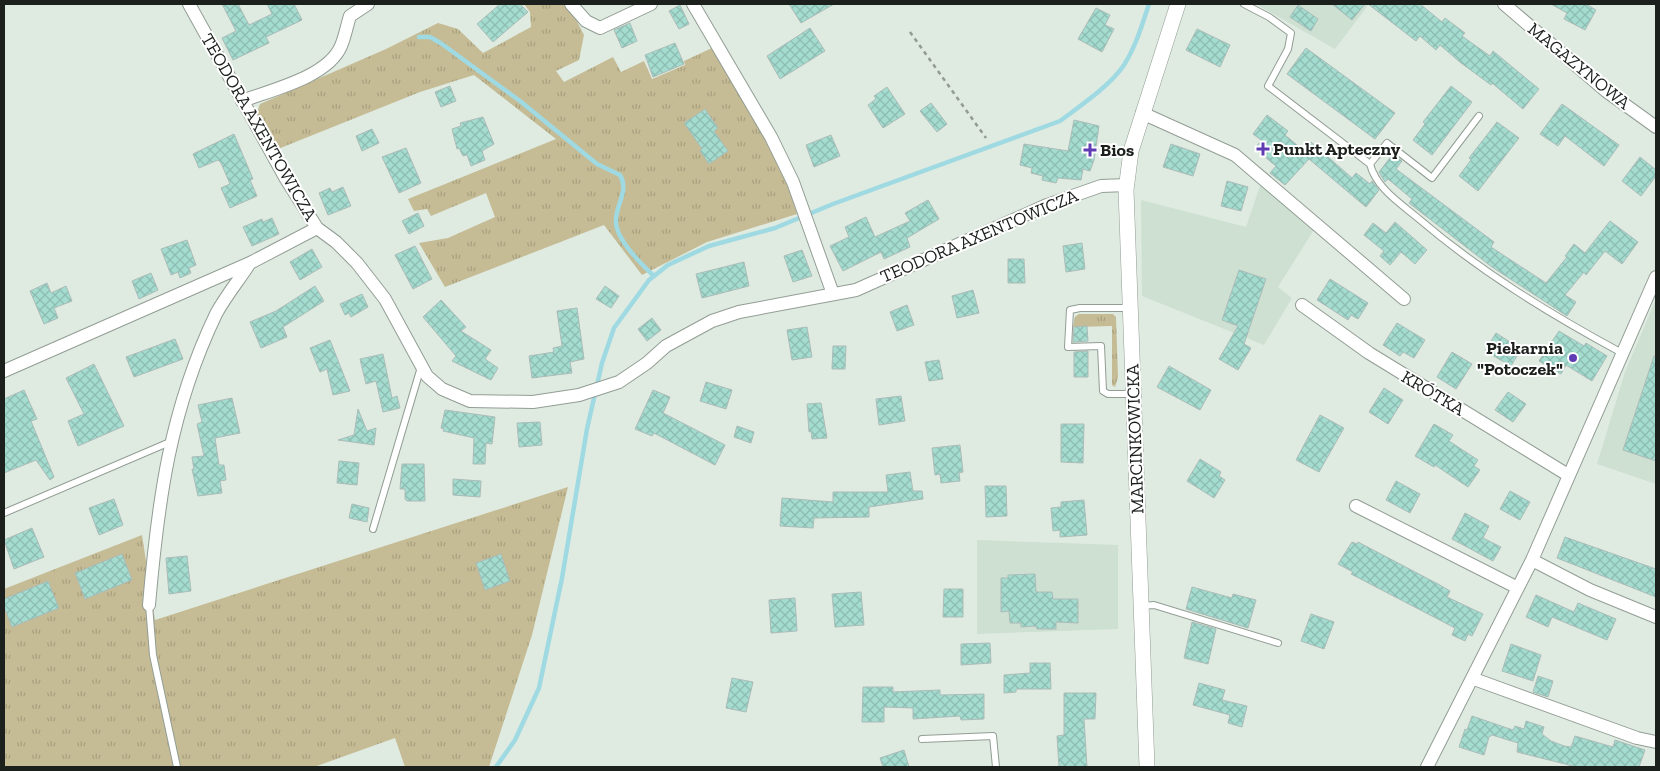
<svg xmlns="http://www.w3.org/2000/svg" width="1660" height="771" viewBox="0 0 1660 771" font-family="'Zilla Slab',serif">
<style>
.built{fill:#cde0d1}
.grass{fill:url(#grass-tufts)}
.lines{fill:none;stroke-linecap:round;stroke-linejoin:round}
.stream{stroke:#9fd9e2;stroke-width:4.5}
.building{fill:url(#building-cross-hatch);stroke:#acbcb8}
.service-casing{stroke:#929d94;stroke-width:8}
.minor-casing{stroke:#929d94;stroke-width:14}
.tertiary-casing{stroke:#929d94;stroke-width:16}
.path{stroke:#929b94;stroke-width:2.5;stroke-dasharray:4 4;stroke-linecap:butt}
.service{stroke:#fff;stroke-width:6}
.minor{stroke:#fff;stroke-width:12}
.tertiary{stroke:#fff;stroke-width:15}
.poi-dot{fill:#603cb4;stroke:#fff;stroke-width:2}
.labels{text-anchor:middle;stroke-width:4;stroke-linejoin:round;paint-order:stroke}
.street-label{font-size:18px;fill:#1c201d;stroke:#fff}
.poi-label{font-size:18px;font-weight:bold;fill:#1c201d;stroke:#fff;text-anchor:start}
</style>
<defs>
<pattern id="grass-tufts" width="24" height="20" patternUnits="userSpaceOnUse" patternTransform="scale(1.25)"><rect width="24" height="20" fill="#c5bb94"/><path d="M3 7l-1-3M5 7V3M7 7l1-3M15 17l-1-3M17 17v-4M19 17l1-3" fill="none" stroke="#a9a07f"/></pattern>
<pattern id="building-cross-hatch" width="8" height="8" patternUnits="userSpaceOnUse" patternTransform="scale(1.25)"><rect width="8" height="8" fill="#a4dcd0"/><path d="M0 0l8 8M0 8l8-8" fill="none" stroke="#8dbcb2"/></pattern>
</defs>
<rect width="100%" height="100%" fill="#dfebe1"/>
<path class="built" d="M 1256,4 L 1369,4 L 1335,49 Z
M 1262,180 L 1315,228 L 1278,287 L 1292,298 L 1264,345 L 1142,296 L 1141,200 L 1246,227 Z
M 1656,299 L 1656,484 L 1597,464 L 1625,372 Z
M 977,540 L 1118,545 L 1118,629 L 977,634 Z"/>
<path class="grass" d="M 524,4 L 568,4 L 584,35 L 579,60 L 556,71 L 564,82 L 613,57 L 621,72 L 644,61 L 652,79 L 685,65 L 684,61 L 712,48 C 746,100 779,154 797,214 L 707,242 L 642,275 L 604,225 L 445,287 L 419,243 L 448,238 L 495,217 L 486,193 L 431,216 L 427,209 L 414,211 L 408,199 L 556,139 L 474,75 L 420,92 L 278,149 L 256,115 L 260,104 L 386,49 L 438,23 L 458,29 L 483,53 L 531,27 L 530,12 Z
M 1079,314 L 1113,314 L 1116,317 L 1118,377 L 1115,387 L 1112,385 L 1112,326 L 1073,327 L 1075,317 Z
M 568,487 L 532,635 L 489,767 L 405,767 L 395,738 L 314,767 L 4,767 L 4,589 L 142,535 L 155,620 Z"/>
<g class="lines">
<path class="stream" d="M 419,37 L 430,37 L 442,44 L 520,101 L 597,164 L 620,175 C 629,190 617,203 616,219 C 614,238 641,264 654,276
M 496,767 L 515,740 L 539,688 L 562,578 L 587,429 L 602,363 L 614,328 L 649,280 L 668,265 L 709,246 L 775,228 L 833,204 L 1060,121 C 1080,106 1110,86 1124,65 C 1136,46 1142,25 1149,4"/>
</g>
<path class="building" d="M 222,4 L 238,4 L 249,25 L 272,14 L 267,4 L 294,4 L 302,20 L 266,37 L 269,43 L 233,60 L 222,38 L 236,31 Z
M 500,4 L 520,4 L 528,12 L 493,42 L 477,24 Z
M 789,4 L 834,4 L 801,23 Z
M 1332,4 L 1365,4 L 1352,20 Z
M 1368,4 L 1420,4 L 1442,22 L 1445,18 L 1465,33 L 1462,36 L 1490,56 L 1493,51 L 1539,89 L 1523,109 L 1492,83 L 1491,85 L 1461,63 L 1440,45 L 1436,50 L 1420,36 L 1416,41 Z
M 1551,4 L 1586,4 L 1596,10 L 1585,30 L 1564,19 L 1567,13 Z
M 680,5 L 689,24 L 679,29 L 669,11 Z
M 1298,5 L 1318,19 L 1311,31 L 1290,17 Z
M 1096,8 L 1110,15 L 1105,25 L 1114,29 L 1102,52 L 1078,39 Z
M 630,23 L 637,41 L 622,48 L 614,30 Z
M 810,28 L 825,51 L 780,79 L 767,56 Z
M 1197,29 L 1230,45 L 1220,67 L 1186,50 Z
M 675,43 L 684,64 L 653,77 L 645,55 Z
M 1306,48 L 1395,113 L 1375,139 L 1287,74 Z
M 450,86 L 456,101 L 441,107 L 435,92 Z
M 1451,86 L 1472,102 L 1432,155 L 1413,140 L 1425,124 L 1423,122 Z
M 887,87 L 905,114 L 883,128 L 868,105 L 876,99 L 874,96 Z
M 931,103 L 947,124 L 937,132 L 920,111 Z
M 1562,104 L 1619,145 L 1604,166 L 1565,136 L 1558,146 L 1540,134 Z
M 705,109 L 718,128 L 714,131 L 728,151 L 709,164 L 700,151 L 702,149 L 684,123 Z
M 1267,115 L 1288,131 L 1285,135 L 1303,150 L 1311,142 L 1352,178 L 1356,173 L 1370,184 L 1372,181 L 1379,190 L 1366,207 L 1309,159 L 1285,185 L 1270,173 L 1276,166 L 1255,149 L 1261,140 L 1253,134 Z
M 483,117 L 494,144 L 482,151 L 485,160 L 471,166 L 467,155 L 463,156 L 459,148 L 457,149 L 452,129 L 461,126 L 460,123 Z
M 1074,120 L 1099,126 L 1094,160 L 1090,171 L 1083,169 L 1081,180 L 1058,178 L 1056,183 L 1042,180 L 1043,176 L 1031,173 L 1032,168 L 1020,165 L 1024,144 L 1068,151 Z
M 1497,122 L 1519,138 L 1478,191 L 1459,176 L 1471,160 L 1469,158 Z
M 372,129 L 379,143 L 362,151 L 356,136 Z
M 234,134 L 253,179 L 250,180 L 257,196 L 230,208 L 221,188 L 230,184 L 221,163 L 218,160 L 199,168 L 193,154 Z
M 831,135 L 840,156 L 814,167 L 806,145 Z
M 1171,144 L 1200,154 L 1193,176 L 1163,167 Z
M 406,148 L 421,183 L 399,193 L 382,157 Z
M 1393,154 L 1402,161 L 1396,169 L 1494,242 L 1491,247 L 1546,283 L 1567,257 L 1565,256 L 1574,244 L 1585,253 L 1610,221 L 1638,242 L 1622,264 L 1605,251 L 1586,275 L 1584,272 L 1565,295 L 1576,302 L 1567,316 L 1492,267 L 1409,203 L 1412,199 L 1388,179 L 1385,182 L 1379,172 Z
M 1640,157 L 1656,170 L 1656,176 L 1641,196 L 1622,181 Z
M 1227,181 L 1248,187 L 1241,211 L 1221,206 Z
M 343,187 L 351,206 L 328,215 L 319,193 L 330,188 L 332,192 Z
M 928,200 L 939,219 L 907,238 L 910,247 L 884,259 L 881,252 L 843,271 L 830,246 L 849,237 L 845,227 L 866,217 L 875,237 L 910,221 L 905,213 Z
M 418,213 L 424,226 L 409,234 L 402,221 Z
M 272,218 L 279,234 L 252,246 L 243,227 L 262,219 L 263,222 Z
M 1395,222 L 1427,250 L 1415,264 L 1401,252 L 1390,265 L 1380,256 L 1384,251 L 1364,235 L 1373,223 L 1386,233 Z
M 187,240 L 196,265 L 189,268 L 191,273 L 180,278 L 178,272 L 171,275 L 161,249 Z
M 1082,243 L 1085,269 L 1066,272 L 1063,246 Z
M 415,246 L 432,279 L 413,289 L 395,255 Z
M 312,249 L 322,267 L 300,280 L 290,262 Z
M 802,250 L 812,276 L 793,282 L 784,256 Z
M 1008,259 L 1024,259 L 1025,283 L 1008,283 Z
M 744,262 L 749,286 L 702,298 L 696,274 Z
M 1239,270 L 1266,279 L 1244,344 L 1251,348 L 1238,370 L 1219,359 L 1238,326 L 1222,320 Z
M 151,273 L 158,290 L 139,299 L 132,281 Z
M 1330,279 L 1368,303 L 1358,319 L 1351,315 L 1348,320 L 1317,300 Z
M 47,283 L 51,293 L 66,286 L 72,301 L 54,308 L 58,318 L 44,324 L 30,291 Z
M 315,286 L 324,301 L 283,327 L 287,337 L 261,348 L 250,322 L 276,311 Z
M 605,286 L 619,296 L 611,308 L 596,299 Z
M 973,290 L 979,313 L 957,318 L 952,296 Z
M 362,294 L 368,307 L 351,317 L 349,313 L 345,315 L 340,304 Z
M 441,300 L 466,327 L 461,331 L 491,350 L 485,359 L 498,368 L 491,380 L 452,361 L 456,356 L 423,317 Z
M 907,305 L 914,325 L 897,331 L 890,312 Z
M 577,308 L 584,359 L 570,362 L 572,373 L 532,378 L 529,356 L 554,352 L 553,348 L 562,346 L 557,311 Z
M 652,318 L 661,330 L 647,341 L 638,329 Z
M 1397,323 L 1425,340 L 1414,358 L 1403,352 L 1400,356 L 1383,345 Z
M 1087,326 L 1088,341 L 1073,342 L 1074,327 Z
M 807,327 L 812,357 L 792,360 L 787,330 Z
M 1559,331 L 1584,346 L 1586,343 L 1607,356 L 1592,381 L 1566,365 L 1561,374 L 1539,361 Z
M 1496,333 L 1521,349 L 1511,366 L 1485,351 Z
M 175,339 L 183,359 L 134,377 L 126,357 Z
M 330,340 L 350,391 L 333,395 L 327,369 L 320,372 L 310,348 Z
M 833,346 L 846,346 L 845,369 L 832,369 Z
M 1088,351 L 1088,377 L 1074,377 L 1074,352 Z
M 1452,352 L 1472,364 L 1456,389 L 1437,377 Z
M 383,354 L 392,398 L 397,396 L 400,408 L 383,412 L 376,381 L 366,384 L 360,359 Z
M 1654,356 L 1656,356 L 1656,461 L 1623,450 Z
M 939,360 L 943,379 L 929,381 L 925,362 Z
M 94,364 L 124,426 L 78,446 L 68,421 L 84,414 L 66,378 Z
M 1169,366 L 1211,390 L 1200,410 L 1157,387 Z
M 706,382 L 732,390 L 726,409 L 700,401 Z
M 1384,388 L 1403,400 L 1388,424 L 1369,412 Z
M 24,390 L 37,419 L 31,421 L 54,477 L 50,480 L 36,460 L 4,473 L 4,399 Z
M 653,390 L 670,397 L 663,413 L 725,445 L 715,465 L 654,433 L 652,436 L 635,429 Z
M 1508,392 L 1526,404 L 1513,422 L 1495,410 Z
M 901,396 L 905,421 L 879,425 L 876,399 Z
M 232,398 L 240,433 L 215,438 L 219,465 L 224,465 L 226,480 L 220,481 L 222,493 L 198,496 L 192,469 L 194,470 L 192,457 L 204,456 L 197,424 L 202,422 L 198,405 Z
M 821,403 L 827,438 L 812,439 L 811,431 L 809,432 L 807,404 Z
M 358,409 L 367,431 L 376,428 L 374,445 L 338,440 L 354,435 Z
M 445,410 L 495,417 L 492,444 L 486,443 L 485,464 L 473,464 L 474,438 L 443,431 L 444,429 L 441,428 Z
M 1320,415 L 1344,428 L 1319,472 L 1296,460 Z
M 540,422 L 542,445 L 519,447 L 517,423 Z
M 1061,424 L 1084,424 L 1083,463 L 1061,462 Z
M 1434,424 L 1453,435 L 1449,441 L 1478,460 L 1474,466 L 1480,470 L 1468,487 L 1435,465 L 1434,467 L 1415,456 Z
M 737,426 L 754,432 L 751,443 L 734,437 Z
M 960,445 L 963,472 L 959,473 L 960,481 L 941,483 L 940,474 L 935,475 L 932,448 Z
M 1200,459 L 1221,472 L 1219,476 L 1225,480 L 1214,498 L 1187,481 Z
M 339,461 L 359,463 L 357,485 L 337,483 Z
M 402,464 L 424,464 L 425,501 L 407,501 L 405,499 L 405,489 L 400,489 Z
M 910,472 L 913,491 L 922,491 L 923,499 L 869,507 L 869,517 L 814,518 L 813,528 L 780,526 L 782,498 L 833,502 L 833,492 L 888,492 L 886,475 Z
M 453,479 L 481,481 L 480,497 L 453,495 Z
M 1396,481 L 1420,494 L 1410,513 L 1386,500 Z
M 985,486 L 1006,486 L 1007,516 L 986,517 Z
M 1510,491 L 1530,502 L 1520,520 L 1500,509 Z
M 114,499 L 123,525 L 99,535 L 89,508 Z
M 1084,500 L 1087,535 L 1060,537 L 1060,530 L 1053,531 L 1051,508 L 1061,507 L 1061,502 Z
M 352,504 L 369,508 L 367,522 L 349,518 Z
M 1465,513 L 1489,526 L 1483,538 L 1501,547 L 1493,561 L 1452,539 Z
M 32,528 L 44,557 L 14,569 L 4,540 Z
M 1565,537 L 1656,569 L 1656,597 L 1557,558 Z
M 1352,542 L 1357,544 L 1358,542 L 1438,584 L 1450,591 L 1447,597 L 1483,614 L 1472,636 L 1468,634 L 1465,641 L 1452,635 L 1455,628 L 1351,574 L 1353,572 L 1338,564 Z
M 122,554 L 132,580 L 85,599 L 75,573 Z
M 501,554 L 510,581 L 485,590 L 476,563 Z
M 187,556 L 191,591 L 169,594 L 166,558 Z
M 1035,574 L 1036,592 L 1052,592 L 1053,599 L 1078,599 L 1078,623 L 1056,622 L 1056,629 L 1037,629 L 1036,626 L 1021,627 L 1021,623 L 1010,623 L 1009,611 L 1001,612 L 1001,578 L 1008,578 L 1008,575 Z
M 48,581 L 59,608 L 12,627 L 4,607 L 4,599 Z
M 1192,587 L 1232,598 L 1233,594 L 1256,600 L 1248,628 L 1186,609 Z
M 944,589 L 963,589 L 963,617 L 943,617 Z
M 861,592 L 864,625 L 835,627 L 832,594 Z
M 1536,595 L 1574,612 L 1578,603 L 1616,619 L 1607,640 L 1552,617 L 1548,627 L 1526,617 Z
M 795,598 L 797,631 L 771,633 L 769,600 Z
M 1311,614 L 1334,622 L 1324,649 L 1301,641 Z
M 1192,622 L 1216,629 L 1208,664 L 1184,658 Z
M 990,643 L 991,663 L 961,665 L 961,644 Z
M 1511,644 L 1541,655 L 1533,681 L 1502,671 Z
M 1030,663 L 1050,663 L 1051,689 L 1016,689 L 1016,692 L 1004,693 L 1004,675 L 1030,673 Z
M 1538,676 L 1553,681 L 1548,697 L 1533,692 Z
M 732,678 L 753,682 L 746,712 L 726,708 Z
M 1199,683 L 1225,690 L 1222,700 L 1247,706 L 1242,727 L 1228,723 L 1230,715 L 1193,705 Z
M 863,687 L 893,687 L 893,692 L 940,690 L 940,695 L 984,694 L 984,719 L 961,720 L 960,716 L 913,719 L 913,708 L 884,707 L 884,722 L 862,722 Z
M 1064,693 L 1096,693 L 1095,719 L 1084,719 L 1087,767 L 1059,767 L 1057,736 L 1064,735 Z
M 1472,716 L 1513,730 L 1515,726 L 1524,729 L 1526,721 L 1544,727 L 1542,734 L 1551,741 L 1564,746 L 1571,747 L 1575,736 L 1613,747 L 1615,740 L 1645,750 L 1639,767 L 1577,767 L 1517,752 L 1518,743 L 1492,735 L 1489,737 L 1484,755 L 1459,747 L 1465,729 L 1467,730 Z
M 904,750 L 909,767 L 883,767 L 880,758 Z"/>
<g class="lines">
<defs>
<path id="service" d="M 1244,4 L 1269,17 L 1291,33 L 1288,49 L 1268,86 L 1370,164 L 1387,143 L 1432,178 L 1479,116
M 1370,164 C 1376,188 1400,203 1419,219 C 1481,272 1550,314 1622,353
M 1130,308 L 1080,308 L 1070,310 L 1068,347 L 1101,346 L 1103,391 L 1108,394 L 1133,394
M 4,513 L 170,442
M 373,529 L 421,367
M 149,605 L 153,655 L 177,767
M 1141,606 L 1154,605 L 1278,643
M 922,739 L 993,736 L 996,767"/>
<path id="minor" d="M 189,4 L 286,179 L 317,228 L 336,242 L 357,263 L 385,299 L 427,376 L 442,389 L 470,401 L 533,402 L 579,395 L 619,382 L 647,363 L 666,346 L 712,321 L 739,312 L 856,290 L 1047,205 L 1101,186 L 1127,185
M 571,4 L 586,21 L 600,28 L 651,4
M 693,4 L 771,137 L 793,182 L 833,294
M 1504,4 L 1606,91 L 1656,127
M 242,101 C 271,90 328,77 341,46 C 345,37 347,25 350,16 L 368,4
M 1142,113 L 1235,155 L 1404,299
M 1302,305 L 1369,353 L 1568,475
M 4,371 L 250,263 L 317,228
M 1356,506 L 1518,588
M 1532,560 L 1590,590 L 1656,617
M 149,605 C 158,500 170,410 216,314 C 225,297 239,280 250,263
M 1474,679 L 1637,738 L 1656,742
M 1427,767 L 1532,560 L 1656,277"/>
<path id="tertiary" d="M 1147,767 L 1126,190 L 1131,151 L 1178,4"/>
</defs>
<use href="#service" class="service-casing"/>
<use href="#minor" class="minor-casing"/>
<use href="#tertiary" class="tertiary-casing"/>
<path class="path" d="M 910,32 L 986,138"/>
<use href="#service" class="service"/>
<use href="#minor" class="minor"/>
<use href="#tertiary" class="tertiary"/>
</g>
<g class="poi-dot">
<path d="M1260.5 141.5h5v5h5v5h-5v5h-5v-5h-5v-5h5z"/>
<path d="M1087.5 142.5h5v5h5v5h-5v5h-5v-5h-5v-5h5z"/>
<circle cx="1573" cy="358" r="5"/>
</g>
<g class="labels">
<g class="street-label">
<text transform="translate(1579 66) rotate(39)" y="6">MAGAZYNOWA</text>
<text transform="translate(259 127) rotate(60)" y="6">TEODORA AXENTOWICZA</text>
<text transform="translate(979 236) rotate(-23)" y="6">TEODORA AXENTOWICZA</text>
<text transform="translate(1433 393) rotate(31)" y="6">KRÓTKA</text>
<text transform="translate(1135 439) rotate(-92)" y="6">MARCINKOWICKA</text>
</g>
<g class="poi-label">
<text x="1273" y="155">Punkt Apteczny</text>
<text x="1100" y="156">Bios</text>
<text x="1563" y="354" text-anchor="end">Piekarnia<tspan x="1563" dy="21">"Potoczek"</tspan></text>
</g>
</g>
<rect width="1660" height="771" fill="none" stroke="#1c201d" stroke-width="10"/>
</svg>
